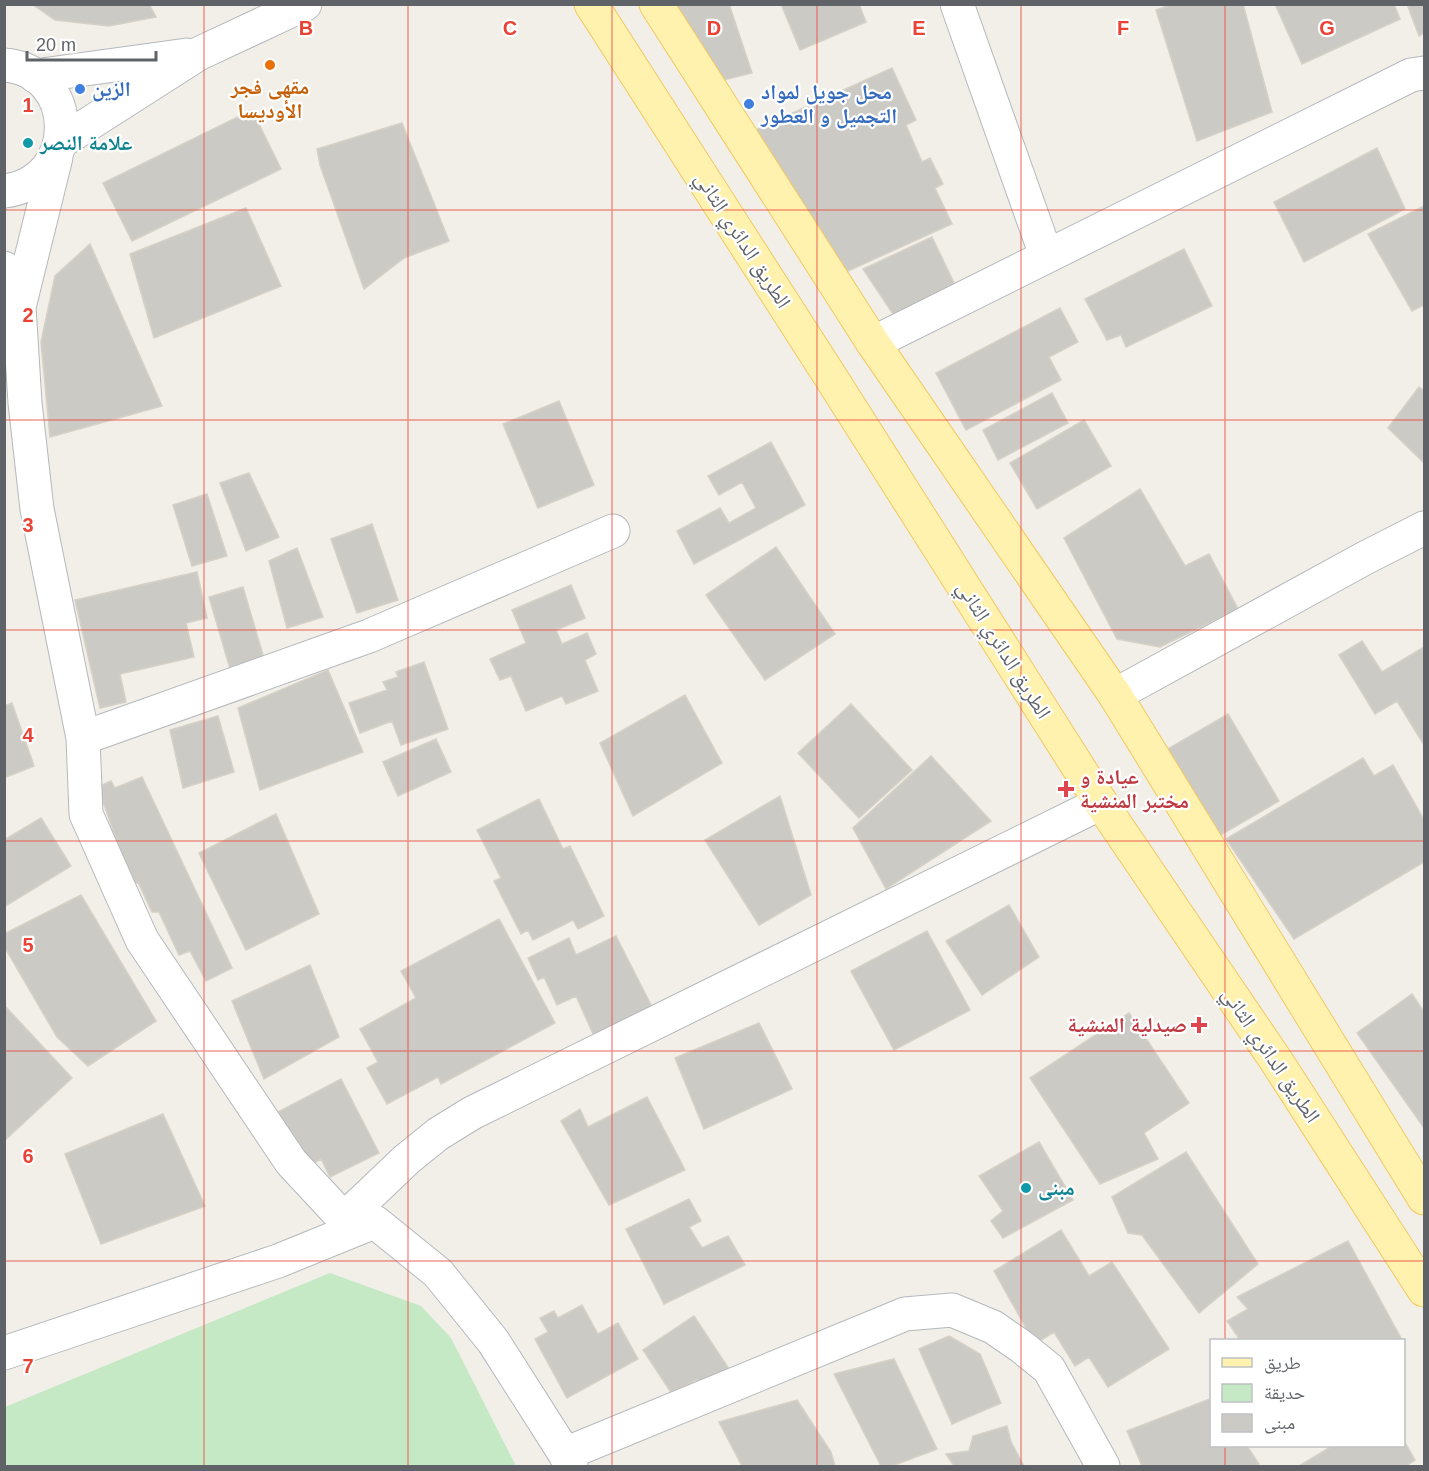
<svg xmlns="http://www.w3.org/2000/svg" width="1429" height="1471" viewBox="0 0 1429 1471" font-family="Arial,'Noto Naskh Arabic',sans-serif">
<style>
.green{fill:#c5e8c5}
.building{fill:#cccac5;stroke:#d6d1c6;stroke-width:1.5}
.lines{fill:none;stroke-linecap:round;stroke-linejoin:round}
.minor-casing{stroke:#b5b8bc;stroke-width:35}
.major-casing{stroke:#f2c960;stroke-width:35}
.minor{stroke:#fff;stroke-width:33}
.major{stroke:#fff2af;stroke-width:33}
.grid{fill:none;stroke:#ea4335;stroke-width:1.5;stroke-opacity:0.55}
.food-dot{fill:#e8710a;stroke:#fff;stroke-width:2}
.shop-dot{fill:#3f7fe0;stroke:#fff;stroke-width:2}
.culture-dot{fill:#0f9aa8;stroke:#fff;stroke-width:2}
.health-dot{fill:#e0444e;stroke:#fff;stroke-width:2}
.labels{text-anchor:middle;stroke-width:4.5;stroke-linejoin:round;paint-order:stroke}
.food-label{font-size:21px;font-weight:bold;fill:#c56008;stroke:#fff}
.shop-label{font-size:21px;font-weight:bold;fill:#366cbe;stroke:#fff;text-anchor:start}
.culture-label{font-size:21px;font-weight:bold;fill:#0d838f;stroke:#fff;text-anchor:start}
.street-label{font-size:21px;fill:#5f6368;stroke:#fff}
.health-label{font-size:21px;font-weight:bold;fill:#be3a42;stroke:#fff;text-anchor:start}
.grid-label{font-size:20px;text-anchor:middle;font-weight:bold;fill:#ea4335;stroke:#fff;stroke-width:4.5;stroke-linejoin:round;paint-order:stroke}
</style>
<rect width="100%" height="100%" fill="#f1efe8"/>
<path class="green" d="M 330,1273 L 421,1306 L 451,1338 L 516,1466 L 5,1466 L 5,1407 Z"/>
<path class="building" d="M 32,4 L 149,4 L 156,17 L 109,26 L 55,20 Z
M 671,4 L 729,4 L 752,73 L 720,81 Z
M 781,4 L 859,4 L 866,22 L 800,50 Z
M 1174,4 L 1243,4 L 1272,112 L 1197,141 L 1156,10 Z
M 1275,4 L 1394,4 L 1400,19 L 1302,64 Z
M 1407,4 L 1424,4 L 1424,33 L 1419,36 Z
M 892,68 L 916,120 L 906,125 L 922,162 L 930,158 L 943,184 L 935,188 L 952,224 L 839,275 L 753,131 Z
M 252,110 L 281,169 L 132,241 L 103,183 Z
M 402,123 L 449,241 L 404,258 L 364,289 L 320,165 L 317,149 Z
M 1377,148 L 1405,209 L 1304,262 L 1274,202 Z
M 1424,206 L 1424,305 L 1412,311 L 1368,234 Z
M 246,208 L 281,286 L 154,338 L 130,254 Z
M 932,237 L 956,287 L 895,317 L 863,269 Z
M 90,244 L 162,406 L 50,437 L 41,342 L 55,276 Z
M 1184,249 L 1212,306 L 1126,347 L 1121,335 L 1107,340 L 1085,299 Z
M 1060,308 L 1078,342 L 1049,357 L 1061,380 L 966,430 L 936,373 Z
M 1419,387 L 1424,391 L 1424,463 L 1388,428 Z
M 1052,393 L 1068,423 L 998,460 L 983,430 Z
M 559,401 L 594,485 L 538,508 L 503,424 Z
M 1084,420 L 1111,466 L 1037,509 L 1010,463 Z
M 771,442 L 805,505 L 694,564 L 677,531 L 720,508 L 729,523 L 756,508 L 742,482 L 719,495 L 708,476 Z
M 249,473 L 279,537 L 246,551 L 220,483 Z
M 1140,489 L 1185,566 L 1209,554 L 1238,609 L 1160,647 L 1117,639 L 1064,538 Z
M 207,494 L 227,556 L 192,566 L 173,505 Z
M 372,524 L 398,600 L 357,613 L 331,539 Z
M 776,547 L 835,634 L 765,680 L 706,595 Z
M 297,548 L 323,617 L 287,628 L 269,561 Z
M 197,572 L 207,618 L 186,623 L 194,657 L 120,674 L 126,702 L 100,708 L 75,600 Z
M 571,585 L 585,618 L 556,630 L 562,644 L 587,633 L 596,654 L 585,660 L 598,691 L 566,704 L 562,696 L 526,711 L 511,676 L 500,680 L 490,659 L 526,643 L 512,610 Z
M 243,587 L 265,662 L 231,672 L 209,597 Z
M 1362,641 L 1382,672 L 1424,647 L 1424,745 L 1397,701 L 1375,714 L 1339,655 Z
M 424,662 L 448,729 L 401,745 L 392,721 L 360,733 L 349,703 L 387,690 L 383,682 L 398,677 L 396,672 Z
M 328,670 L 363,752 L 260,790 L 238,708 Z
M 685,695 L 722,763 L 633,816 L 600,743 Z
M 12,703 L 34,766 L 4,778 L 4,706 Z
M 851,704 L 912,770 L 859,818 L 798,753 Z
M 1228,714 L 1279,801 L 1212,840 L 1154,757 Z
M 218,716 L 234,772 L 183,788 L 170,730 Z
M 436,739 L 451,772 L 398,796 L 383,762 Z
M 931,756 L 991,821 L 886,889 L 853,828 Z
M 1363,758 L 1374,776 L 1393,765 L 1424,820 L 1424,862 L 1294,939 L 1226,839 Z
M 142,777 L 232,968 L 206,981 L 190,951 L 179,955 L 159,912 L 152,912 L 138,882 L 132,885 L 98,787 L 111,781 L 115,788 Z
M 780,796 L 811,895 L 759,925 L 705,840 Z
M 539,799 L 563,849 L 570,846 L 604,916 L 578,929 L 573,920 L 533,940 L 528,930 L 521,934 L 494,881 L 501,878 L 477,830 Z
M 276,814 L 319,914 L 246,950 L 199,853 Z
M 41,818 L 71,866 L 4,907 L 4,840 Z
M 81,895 L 156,1021 L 88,1066 L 57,1037 L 4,946 L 4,934 Z
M 1009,905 L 1039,957 L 982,995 L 946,941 Z
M 499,919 L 555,1023 L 441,1084 L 438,1077 L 387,1104 L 367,1068 L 378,1062 L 360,1029 L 416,998 L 401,971 Z
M 927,931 L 970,1010 L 894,1050 L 851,971 Z
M 616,936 L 654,1011 L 595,1038 L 576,996 L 557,1005 L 544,977 L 538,980 L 528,958 L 569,938 L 576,955 Z
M 310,965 L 339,1037 L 264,1079 L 232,1001 Z
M 1412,994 L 1424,1012 L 1424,1128 L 1357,1033 Z
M 4,1005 L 72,1078 L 4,1141 Z
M 1129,1013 L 1189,1103 L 1144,1133 L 1158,1159 L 1100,1184 L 1030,1078 Z
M 759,1023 L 792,1089 L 704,1129 L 675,1058 Z
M 341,1079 L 379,1153 L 330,1177 L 321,1159 L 304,1168 L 276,1113 Z
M 647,1097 L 685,1170 L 609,1205 L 561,1121 L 580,1109 L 588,1127 Z
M 163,1114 L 205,1206 L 101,1244 L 65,1154 Z
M 1039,1142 L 1073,1200 L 1003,1238 L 991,1221 L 1003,1211 L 979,1176 Z
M 1186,1152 L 1258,1264 L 1199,1313 L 1142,1235 L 1128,1233 L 1112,1197 Z
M 689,1199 L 701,1221 L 689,1227 L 702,1248 L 728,1236 L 745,1265 L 664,1304 L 626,1229 Z
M 1061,1230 L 1089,1276 L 1112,1262 L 1169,1349 L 1108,1387 L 1089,1357 L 1075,1366 L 1054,1332 L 1035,1344 L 994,1271 Z
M 1348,1241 L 1402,1340 L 1240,1340 L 1227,1321 L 1248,1309 L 1237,1297 Z
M 582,1305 L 598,1334 L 618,1323 L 638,1359 L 567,1398 L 535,1339 L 548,1332 L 540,1318 L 554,1311 L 558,1318 Z
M 694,1316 L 729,1369 L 702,1387 L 697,1379 L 672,1394 L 643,1350 Z
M 949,1336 L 980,1354 L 1001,1403 L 952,1424 L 919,1349 Z
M 894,1359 L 937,1449 L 892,1466 L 881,1466 L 834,1374 Z
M 1212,1398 L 1212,1446 L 1247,1446 L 1259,1464 L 1254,1466 L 1142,1466 L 1127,1431 Z
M 797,1400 L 831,1452 L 835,1466 L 742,1466 L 719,1422 Z
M 1007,1426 L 1011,1442 L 1024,1466 L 954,1466 L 946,1454 L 969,1451 L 973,1436 Z
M 1404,1441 L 1415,1460 L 1406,1466 L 1299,1466 L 1332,1446 L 1404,1446 Z"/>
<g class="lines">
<defs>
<path id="minor" d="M 957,4 L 1046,255
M 4,65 C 80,71 81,182 4,191
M 35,76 L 187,55
M 62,141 L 198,54 L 305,4
M 4,268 L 19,307 L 25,403 L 37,509 L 83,738 L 86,814 L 142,940 L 291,1162 L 344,1219 L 375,1222 L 438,1273 L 493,1341 L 565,1454 L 571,1466
M 19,307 L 56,157
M 873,343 L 1411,75 L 1424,73
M 1115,695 L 1365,558 L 1424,528
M 83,738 L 369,636 L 613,531
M 344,1219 L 407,1159 L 438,1134 L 472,1113 L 1101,803
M 4,1353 L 278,1261 L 374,1222
M 565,1454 L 905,1314 L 952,1310 L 993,1327 L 1022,1347 L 1049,1369 L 1103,1466"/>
<path id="major" d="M 591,4 L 837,387 L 1101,803 L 1277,1062 L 1424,1290
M 656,4 L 873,343 L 1115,695 L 1424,1198"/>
</defs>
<use href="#minor" class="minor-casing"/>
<use href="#major" class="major-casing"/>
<use href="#minor" class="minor"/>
<use href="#major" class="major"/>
</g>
<path class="grid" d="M 204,4 L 204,1466M 408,4 L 408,1466M 612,4 L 612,1466M 817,4 L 817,1466M 1021,4 L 1021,1466M 1225,4 L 1225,1340M 4,210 L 1424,210M 4,420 L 1424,420M 4,630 L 1424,630M 4,841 L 1424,841M 4,1051 L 1424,1051M 4,1261 L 1424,1261M 1225,1446 L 1225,1466"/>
<circle class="food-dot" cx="270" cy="65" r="6"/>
<g class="shop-dot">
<circle cx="80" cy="89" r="6"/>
<circle cx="749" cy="104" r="6"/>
</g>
<g class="culture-dot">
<circle cx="28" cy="143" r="6"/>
<circle cx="1026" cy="1188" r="6"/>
</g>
<g class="health-dot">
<path d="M1063 780h6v6h6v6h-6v6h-6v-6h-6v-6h6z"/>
<path d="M1196 1016h6v6h6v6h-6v6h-6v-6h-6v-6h6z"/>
</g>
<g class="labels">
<g class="food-label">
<text x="270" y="94">مقهى فجر<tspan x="270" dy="24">الأوديسا</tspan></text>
</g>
<g class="shop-label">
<text x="92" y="96">الزين</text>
<text x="761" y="99">محل جويل لمواد<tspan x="761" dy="24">التجميل و العطور</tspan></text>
</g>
<g class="culture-label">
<text x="40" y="150">علامة النصر</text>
<text x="1038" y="1195">مبنى</text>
</g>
<g class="street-label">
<text transform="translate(743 240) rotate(57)" y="7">الطريق الدائري الثاني</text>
<text transform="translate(1004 650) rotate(58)" y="7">الطريق الدائري الثاني</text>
<text transform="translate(1271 1055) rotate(56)" y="7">الطريق الدائري الثاني</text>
</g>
<g class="health-label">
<text x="1080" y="784">عيادة و<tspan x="1080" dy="24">مختبر المنشية</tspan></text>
<text x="1187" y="1032" text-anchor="end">صيدلية المنشية</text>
</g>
</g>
<g class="grid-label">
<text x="306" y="35">B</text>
<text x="510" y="35">C</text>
<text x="714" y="35">D</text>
<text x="919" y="35">E</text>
<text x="1123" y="35">F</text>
<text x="1327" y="35">G</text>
<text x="28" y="112">1</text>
<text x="28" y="322">2</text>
<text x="28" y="532">3</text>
<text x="28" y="742">4</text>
<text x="28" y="952">5</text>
<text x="28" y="1163">6</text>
<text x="28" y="1373">7</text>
</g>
<rect width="1429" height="1471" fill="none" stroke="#5f6368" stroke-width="12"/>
<rect x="1210" y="1339" width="195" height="108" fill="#ffffff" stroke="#bfc1c3" stroke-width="1.5"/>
<rect x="1222" y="1358" width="30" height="9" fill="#fff2af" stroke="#bfc1c3" stroke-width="1.5"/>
<text x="1264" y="1369" font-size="18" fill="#5f6368">طريق</text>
<rect x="1222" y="1384" width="30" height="18" fill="#c5e8c5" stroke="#bfc1c3" stroke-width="1.5"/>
<text x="1264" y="1399" font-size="18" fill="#5f6368">حديقة</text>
<rect x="1222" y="1414" width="30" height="18" fill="#cccac5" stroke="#bfc1c3" stroke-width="1.5"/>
<text x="1264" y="1429" font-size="18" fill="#5f6368">مبنى</text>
<path d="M27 51v9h129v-9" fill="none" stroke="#5f6368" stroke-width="3"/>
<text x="36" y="51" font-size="18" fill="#5f6368" stroke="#ffffff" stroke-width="4.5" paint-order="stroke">20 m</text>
</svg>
